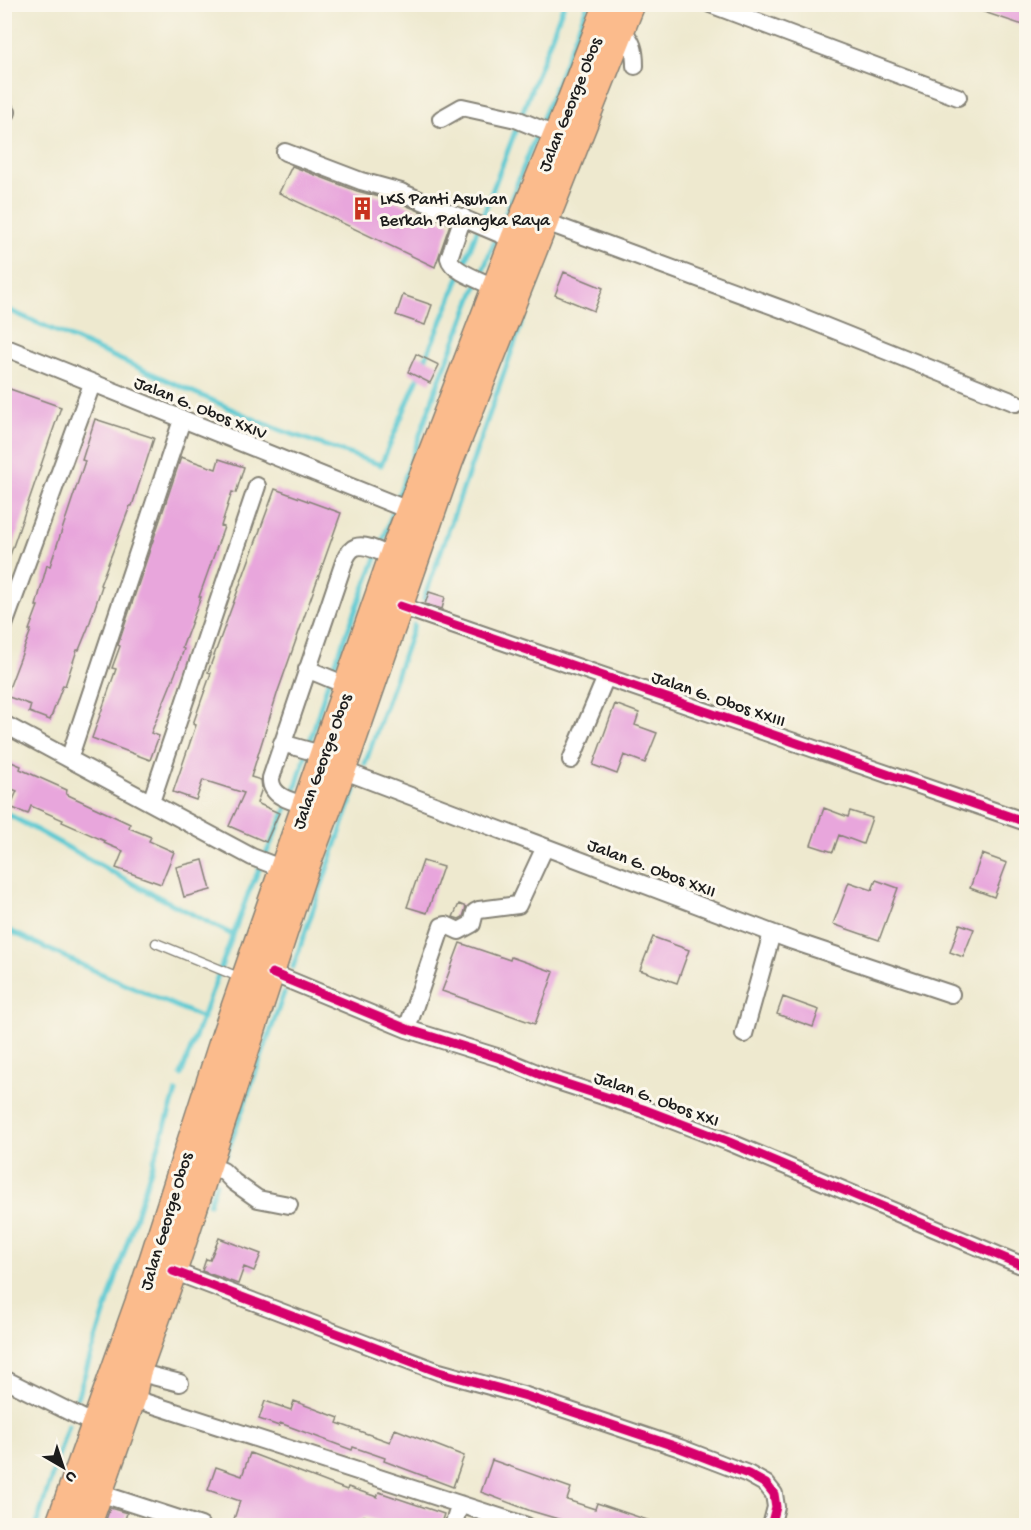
<svg xmlns="http://www.w3.org/2000/svg" width="1031" height="1530" viewBox="0 0 1031 1530" font-family="'Gochi Hand',sans-serif">
<style>
.lines{fill:none;stroke-linecap:round;stroke-linejoin:round}
.stream{stroke:#5cc9d2;stroke-width:5}
.building{fill:#e8a6dc}
.service-casing{stroke:#858276;stroke-width:11}
.minor-casing{stroke:#858276;stroke-width:20}
.primary-casing{stroke:#858276;stroke-width:30}
.service{stroke:#fff;stroke-width:8}
.minor{stroke:#fff;stroke-width:16}
.primary{stroke:#fbbb8c;stroke-width:27}
.cycleway-casing{stroke:#fbf7ec;stroke-width:13}
.cycleway{stroke:#d6006c;stroke-width:9}
.labels{text-anchor:middle;stroke-width:6;stroke-linejoin:round;paint-order:stroke}
.street-label{font-size:18px;fill:#1c1c1c;stroke:#fbf7ec}
.poi-label{font-size:18px;fill:#1c1c1c;stroke:#fbf7ec;text-anchor:start}
</style>
<rect width="100%" height="100%" fill="#fbf7ec"/>
<filter id="ink" filterUnits="userSpaceOnUse"><feTurbulence type="fractalNoise" baseFrequency=".0167" numOctaves="2"/><feDisplacementMap in="SourceGraphic" scale="12" xChannelSelector="R" yChannelSelector="G"/><feConvolveMatrix kernelMatrix="1 2 1 2 8 2 1 2 1" color-interpolation-filters="sRGB"/></filter>
<filter id="wash" filterUnits="userSpaceOnUse"><feTurbulence type="fractalNoise" baseFrequency=".008" numOctaves="4" result="noise"/><feDisplacementMap in="SourceGraphic" scale="24" xChannelSelector="R" yChannelSelector="G"/><feGaussianBlur stdDeviation="1.35" result="paint"/><feColorMatrix in="noise" values="0 0 0 0 0 0 0 0 0 0 0 0 0 0 0 0 0 1.4 0 .05"/><feComposite in="paint" operator="in"/></filter>
<g filter="url(#wash)">
<rect width="100%" height="100%" fill="#eee9cf"/>
<g class="lines">
<path class="stream" d="M 4,308 L 274,428 L 381,465 L 420,373
M 423,364 L 450,301 L 564,4
M 424,599 L 544,260
M 365,764 L 414,625
M 4,812 L 139,887 L 233,935
M 4,928 L 86,967 L 203,1018
M 293,967 L 355,790
M 181,1075 L 248,894 L 295,790 L 329,679 L 385,535 L 436,389 L 588,4
M 226,1156 L 284,993
M 209,1204 L 216,1183
M 77,1398 L 176,1092
M 36,1526 L 68,1425"/>
</g>
<g id="blocks">
<path class="building" d="M 970,4 L 1026,4 L 1026,26 L 969,7 Z
M 292,166 L 357,191 L 398,202 L 450,224 L 435,267 L 279,193 Z
M 564,272 L 603,288 L 594,311 L 555,295 Z
M 403,295 L 432,305 L 425,325 L 396,315 Z
M 416,354 L 439,365 L 430,383 L 408,372 Z
M 10,389 L 61,407 L 6,567 L 4,567 L 4,403 Z
M 95,419 L 154,438 L 132,506 L 130,506 L 100,585 L 102,586 L 88,628 L 79,650 L 77,650 L 65,686 L 63,685 L 50,720 L 29,712 L 31,705 L 6,696 L 31,630 L 29,630 L 38,606 L 36,606 L 47,565 L 50,566 L 85,461 L 82,460 Z
M 181,457 L 216,469 L 219,459 L 244,467 L 236,493 L 232,492 L 221,526 L 224,527 L 199,597 L 201,597 L 182,648 L 184,649 L 175,674 L 151,733 L 159,736 L 150,760 L 92,738 L 116,669 L 112,668 L 120,646 L 118,645 Z
M 275,489 L 341,513 L 278,691 L 251,777 L 261,780 L 262,788 L 257,803 L 279,813 L 266,842 L 229,826 L 244,793 L 203,780 L 196,800 L 173,792 L 196,725 L 193,724 L 211,673 L 208,672 Z
M 429,592 L 445,597 L 442,609 L 425,604 Z
M 615,704 L 639,713 L 635,725 L 657,733 L 645,763 L 624,755 L 617,774 L 593,765 Z
M 4,759 L 21,766 L 20,769 L 67,790 L 66,794 L 130,824 L 129,828 L 151,837 L 149,841 L 174,852 L 161,884 L 116,868 L 123,851 L 104,843 L 105,841 L 62,822 L 63,820 L 31,806 L 28,814 L 10,807 L 17,791 L 4,786 Z
M 824,808 L 848,817 L 850,811 L 872,818 L 863,844 L 839,835 L 833,852 L 811,845 Z
M 982,854 L 1007,863 L 994,897 L 970,888 Z
M 203,860 L 211,890 L 184,897 L 176,867 Z
M 423,861 L 443,867 L 427,913 L 407,907 Z
M 876,880 L 898,888 L 879,940 L 833,924 L 849,882 L 872,890 Z
M 459,904 L 466,907 L 463,917 L 459,919 L 453,917 Z
M 960,924 L 974,929 L 963,957 L 950,952 Z
M 653,937 L 689,950 L 677,983 L 640,970 Z
M 460,943 L 510,960 L 511,957 L 554,972 L 535,1024 L 442,991 Z
M 783,997 L 819,1010 L 813,1027 L 777,1014 Z
M 219,1238 L 261,1254 L 254,1271 L 244,1267 L 238,1284 L 202,1271 L 206,1259 L 210,1260 Z
M 265,1401 L 291,1410 L 294,1401 L 339,1418 L 337,1423 L 390,1442 L 395,1429 L 464,1456 L 453,1487 L 384,1461 L 385,1458 L 353,1447 L 352,1450 L 280,1423 L 279,1426 L 259,1419 Z
M 250,1453 L 347,1490 L 348,1487 L 377,1497 L 379,1492 L 444,1514 L 440,1526 L 392,1526 L 364,1516 L 362,1520 L 359,1519 L 356,1526 L 252,1526 L 234,1519 L 240,1501 L 208,1490 L 216,1467 L 242,1476 Z
M 492,1460 L 571,1488 L 567,1500 L 595,1509 L 597,1503 L 656,1523 L 655,1526 L 582,1526 L 531,1511 L 481,1492 Z
M 110,1508 L 127,1513 L 123,1526 L 104,1526 Z"/>
</g>
</g>
<g filter="url(#ink)">
<use href="#blocks" fill-opacity="0" stroke="#858276" stroke-width="1.5"/>
<g class="lines">
<defs>
<path id="service" d="M 156,943 L 241,978"/>
<path id="minor" d="M 710,4 L 958,97
M 621,29 C 633,41 635,50 635,66
M 4,118 L 7,112
M 441,119 L 462,107 L 516,119 L 557,136
M 285,152 L 361,181 L 401,192 L 514,240
M 463,217 L 449,258 C 452,272 483,281 496,288
M 546,222 L 787,311 L 1016,403
M 4,347 L 418,514
M 400,606 L 1026,822
M 4,625 L 92,384
M 307,669 L 348,686
M 4,724 L 252,857 L 291,872
M 282,743 L 324,755
M 69,759 L 182,420
M 571,760 L 606,677
M 342,770 L 793,941 L 951,994
M 151,802 L 257,486
M 305,805 C 290,801 270,796 271,778 L 344,562 C 346,557 350,549 356,547 C 366,543 384,554 394,558
M 272,973 L 407,1029 L 500,1058 L 551,1079 L 643,1109 L 729,1142 L 1026,1267
M 407,1029 L 442,926 L 446,925 L 459,931 L 472,924 L 475,912 L 479,910 L 518,905 L 545,847
M 744,1034 L 772,933
M 208,1165 L 223,1171 L 234,1182 L 258,1199 L 289,1205
M 173,1271 L 439,1372 L 526,1396 L 680,1448 L 748,1474 L 766,1484 L 774,1494 L 776,1507 L 771,1526
M 137,1372 L 180,1383
M 4,1379 L 94,1424
M 132,1398 L 527,1526
M 99,1493 L 201,1526
M 453,1526 L 460,1504"/>
<path id="primary" d="M 59,1526 L 142,1294 L 225,1036 L 397,544 L 514,240 L 567,111 L 608,4
M 87,1526 L 132,1398 L 137,1372 L 173,1271 L 302,876 L 342,770 L 449,462 L 631,4"/>
</defs>
<use href="#service" class="service-casing"/>
<use href="#minor" class="minor-casing"/>
<use href="#primary" class="primary-casing"/>
<use href="#service" class="service"/>
<use href="#minor" class="minor"/>
<use href="#primary" class="primary"/>
<defs>
<path id="cycleway" d="M 400,606 L 1026,822
M 272,973 L 407,1029 L 500,1058 L 551,1079 L 643,1109 L 729,1142 L 1026,1267
M 173,1271 L 439,1372 L 526,1396 L 680,1448 L 748,1474 L 766,1484 L 774,1494 L 776,1507 L 771,1526"/>
</defs>
<use href="#cycleway" class="cycleway-casing"/>
<use href="#cycleway" class="cycleway"/>
</g>
</g>
<defs>
<symbol id="building-bare" viewBox="-9 -9 18 18"><path d="M-4-6H4V6H1V3H-1V6H-4ZM-2.5-4.3h1.7v1.8h-1.7ZM.8-4.3h1.7v1.8H.8ZM-2.5-1h1.7V.8h-1.7ZM.8-1h1.7V.8H.8Z" fill="#c8321e" stroke="#fbf7ec" stroke-width="2.5" paint-order="stroke"/></symbol>
</defs>
<g fill-rule="evenodd">
<use href="#building-bare" x="346" y="192" width="33" height="33"/>
</g>
<g class="labels">
<g class="street-label">
<text transform="translate(569 104) rotate(-68)" y="6">Jalan George Obos</text>
<text transform="translate(201 407) rotate(22)" y="6">Jalan G. Obos XXIV</text>
<text transform="translate(719 698) rotate(19)" y="6">Jalan G. Obos XXIII</text>
<text transform="translate(321 761) rotate(-70)" y="6">Jalan George Obos</text>
<text transform="translate(652 867) rotate(21)" y="6">Jalan G. Obos XXII</text>
<text transform="translate(657 1098) rotate(20)" y="6">Jalan G. Obos XXI</text>
<text transform="translate(165 1221) rotate(-73)" y="6">Jalan George Obos</text>
</g>
<g class="poi-label">
<text x="380" y="204">LKS Panti Asuhan<tspan x="380" dy="21">Berkah Palangka Raya</tspan></text>
</g>
</g>
<rect width="1031" height="1530" fill="none" stroke="#fbf7ec" stroke-width="24"/>
<g transform="translate(63 1467) rotate(141)" stroke="#fbf7ec" stroke-width="4.5" paint-order="stroke">
<path d="M0-4.5L10 22L0 15L-10 22Z" fill="#1c1c1c"/>
<text y="-9" font-size="16" font-weight="bold" text-anchor="middle" fill="#1c1c1c">U</text>
</g>
</svg>
